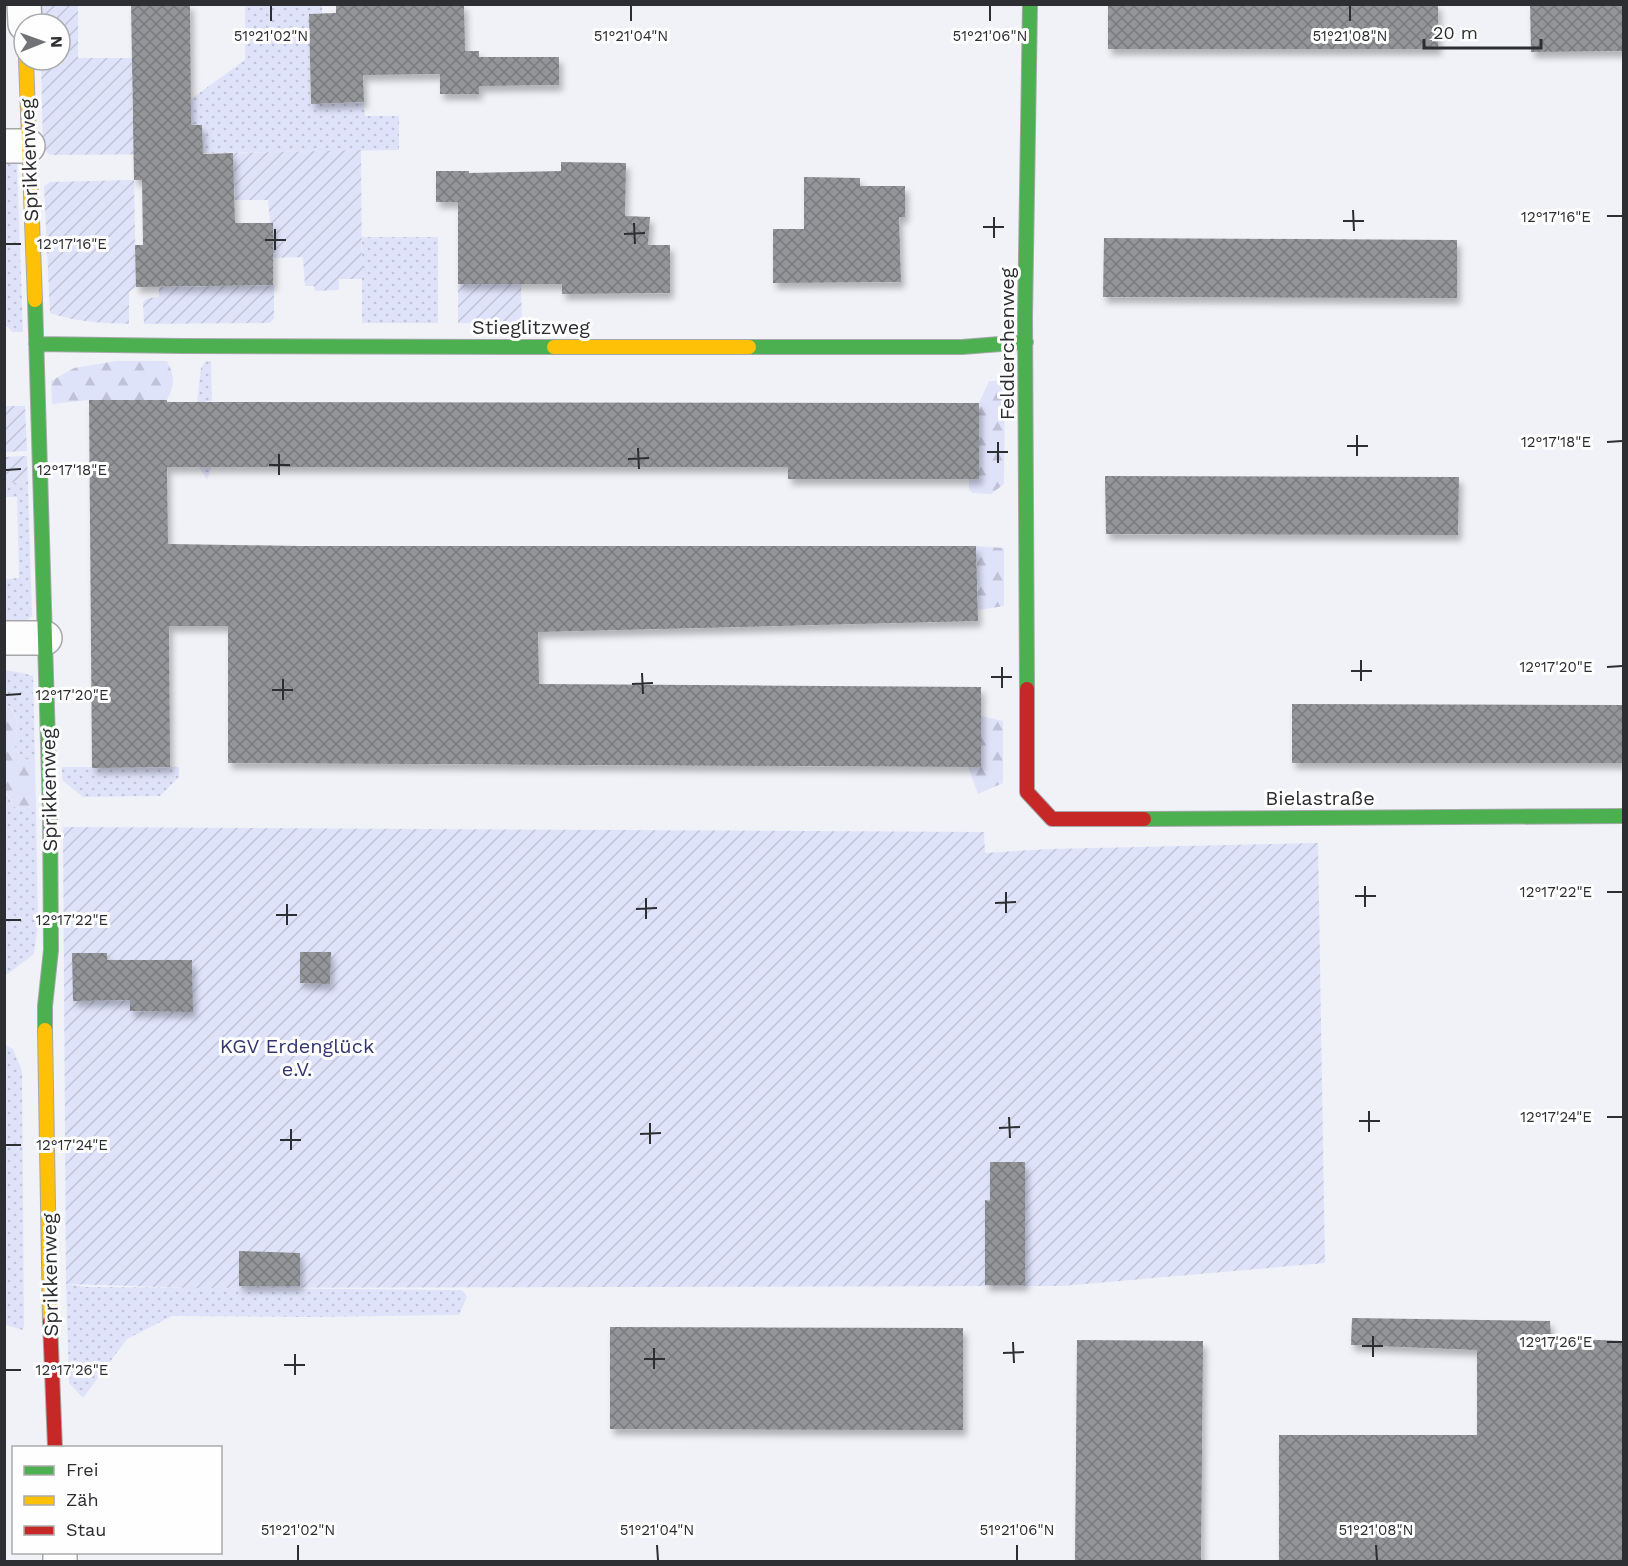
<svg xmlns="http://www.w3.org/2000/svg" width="1628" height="1566" viewBox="0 0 1628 1566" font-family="'Work Sans',sans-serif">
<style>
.grass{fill:url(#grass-dots)}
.forest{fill:url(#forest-firs)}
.garden{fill:url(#garden-furrows)}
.building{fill:url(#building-cross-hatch);filter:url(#shadow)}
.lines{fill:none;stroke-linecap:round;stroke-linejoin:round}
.street-casing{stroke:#a6a7ab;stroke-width:36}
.fast-casing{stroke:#a6a7ab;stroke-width:16}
.slow-casing{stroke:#a6a7ab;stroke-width:16}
.jam-casing{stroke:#a6a7ab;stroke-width:16}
.street{stroke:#fdfdfe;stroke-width:33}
.fast{stroke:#4caf50;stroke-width:14}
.slow{stroke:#ffc107;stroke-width:14}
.jam{stroke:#c62828;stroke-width:14}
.ticks{fill:none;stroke:#2d2e31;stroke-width:2}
.labels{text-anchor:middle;stroke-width:6;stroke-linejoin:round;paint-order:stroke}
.street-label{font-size:20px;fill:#2d2e31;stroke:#fefefe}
.park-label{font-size:20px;fill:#32346d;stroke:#fefefe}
.ticks-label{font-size:15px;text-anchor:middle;fill:#2d2e31;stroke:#fefefe;stroke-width:6;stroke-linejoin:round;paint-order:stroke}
</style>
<defs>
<pattern id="grass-dots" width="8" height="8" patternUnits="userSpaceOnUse" patternTransform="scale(1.5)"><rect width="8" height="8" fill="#dfe3fa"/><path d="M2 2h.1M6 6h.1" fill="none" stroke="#c0c3d7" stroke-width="1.8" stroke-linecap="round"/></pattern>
<pattern id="forest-firs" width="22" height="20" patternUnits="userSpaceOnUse" patternTransform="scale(1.5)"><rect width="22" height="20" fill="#dfe3fa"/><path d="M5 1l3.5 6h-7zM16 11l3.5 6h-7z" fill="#c0c3d7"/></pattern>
<pattern id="garden-furrows" width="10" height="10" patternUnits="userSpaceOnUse" patternTransform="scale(1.5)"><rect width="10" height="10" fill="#dfe3fa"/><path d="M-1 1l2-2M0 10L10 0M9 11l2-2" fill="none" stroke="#c0c3d7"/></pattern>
<pattern id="building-cross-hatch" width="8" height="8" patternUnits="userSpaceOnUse" patternTransform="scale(1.5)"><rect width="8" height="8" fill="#949598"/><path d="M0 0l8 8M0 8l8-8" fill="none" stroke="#797a7d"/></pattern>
<filter id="shadow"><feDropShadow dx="3.5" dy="6" stdDeviation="3" flood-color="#0004"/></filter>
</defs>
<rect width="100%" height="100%" fill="#f1f2f7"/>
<path class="grass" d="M 245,5 L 322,5 L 323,60 L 310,61 L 311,104 L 364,102 L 365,116 L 399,116 L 399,150 L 203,153 L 202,125 L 185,125 L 191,99 L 245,60 Z
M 4,163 L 17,164 L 23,332 L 12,332 L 8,327 L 5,327 Z
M 362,237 L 438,237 L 438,323 L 362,323 Z
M 206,361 L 211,361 L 212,401 L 206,401 L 206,465 L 212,466 L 207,480 L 198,465 L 197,402 L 201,368 Z
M 28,482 L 32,616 L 27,620 L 5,621 L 5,579 L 19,578 L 17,497 L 5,497 L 4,483 Z
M 4,670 L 23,673 L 33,676 L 35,761 L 24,759 L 15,747 C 17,731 21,712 5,703 Z
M 62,767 L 179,767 L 179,777 L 160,796 L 83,797 L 62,780 Z
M 4,791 L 17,810 L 36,806 L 38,925 L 34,954 L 5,976 Z
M 4,1044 L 13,1049 L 22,1071 L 24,1324 L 23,1330 L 5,1325 Z
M 66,1284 L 87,1287 L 462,1290 L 467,1297 L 459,1315 L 307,1317 L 172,1316 L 127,1339 L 83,1398 L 69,1383 Z"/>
<path class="forest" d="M 116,361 L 167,361 C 175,377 175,384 167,400 L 89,400 L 52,404 L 51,381 L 74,368 Z
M 989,381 L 1005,381 L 1004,484 L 991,494 L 972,493 L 969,489 L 969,479 L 979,479 L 979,403 Z
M 976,546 L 1004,548 L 1004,606 L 978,610 Z
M 4,703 C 21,712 17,731 15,747 L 24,759 L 35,761 L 36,806 L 17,810 L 5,791 Z
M 981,716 L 1003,721 L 1003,783 L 978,794 L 968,767 L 981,767 Z"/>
<path class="garden" d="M 39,5 L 78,5 L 78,58 L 132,58 L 132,116 L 155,116 L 181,154 L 50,155 L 43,150 L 41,60 L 60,60 L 60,24 L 40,24 Z
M 361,150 L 362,279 L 339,279 L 339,290 L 315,291 L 314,286 L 305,286 L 303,257 L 273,258 L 273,223 L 270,223 L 268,200 L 235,200 L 233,153 Z
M 134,180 L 136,287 L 129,292 L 129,324 C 102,323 76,322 50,313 L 44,186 L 50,182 Z
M 458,284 L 521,284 L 522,323 L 458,323 Z
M 274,285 L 274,318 L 270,323 L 144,324 L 143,302 L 148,298 L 159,297 L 159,287 Z
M 4,406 L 25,406 L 27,451 L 5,452 Z
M 27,456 L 28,482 L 5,483 L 4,457 Z
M 63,827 L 984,832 L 985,853 L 1051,849 L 1318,843 L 1325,1263 L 1063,1286 L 192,1288 L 66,1284 Z"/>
<path class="building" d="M 131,4 L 190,4 L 191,125 L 202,125 L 203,154 L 233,153 L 235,223 L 273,223 L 273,285 L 136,287 L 135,245 L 143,245 L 142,180 L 134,180 Z
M 336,4 L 464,4 L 465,51 L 479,51 L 479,57 L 559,57 L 559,85 L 479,86 L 479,94 L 440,94 L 440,74 L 363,75 L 364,102 L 311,104 L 309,14 L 336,13 Z
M 1108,4 L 1438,4 L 1438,49 L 1108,49 Z
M 1530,4 L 1623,4 L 1623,51 L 1531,52 Z
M 561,162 L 626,163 L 625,216 L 650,217 L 648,245 L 670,245 L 670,293 L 562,294 L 562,284 L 458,284 L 458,202 L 436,202 L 436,171 L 469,171 L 469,173 L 561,171 Z
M 804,177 L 860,178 L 860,186 L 905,186 L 905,217 L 899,217 L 901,282 L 773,283 L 773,229 L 804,229 Z
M 1104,238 L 1457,240 L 1457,298 L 1103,297 Z
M 89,400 L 167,400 L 167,402 L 979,403 L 979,479 L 788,479 L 788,467 L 167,467 L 168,544 L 301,546 L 976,546 L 978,621 L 538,632 L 539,684 L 981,687 L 981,767 L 228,763 L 228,626 L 169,626 L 170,767 L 92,768 Z
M 1105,476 L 1459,477 L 1458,535 L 1106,534 Z
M 1292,704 L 1623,705 L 1623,763 L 1292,763 Z
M 300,952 L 331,952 L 330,984 L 300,983 Z
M 72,953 L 107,953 L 107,960 L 192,960 L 193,1012 L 130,1011 L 130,1000 L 73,1001 Z
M 990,1162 L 1025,1162 L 1025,1285 L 985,1285 L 985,1200 L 990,1201 Z
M 239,1251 L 300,1253 L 300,1286 L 239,1286 Z
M 1352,1318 L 1550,1321 L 1551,1338 L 1623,1341 L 1623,1562 L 1279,1562 L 1279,1435 L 1477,1435 L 1477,1350 L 1351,1345 Z
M 610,1327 L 963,1328 L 963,1430 L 610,1429 Z
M 1077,1340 L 1203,1341 L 1201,1562 L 1075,1562 Z"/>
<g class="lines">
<defs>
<path id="street" d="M 24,4 L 25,24
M 4,146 L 28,146
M 4,638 L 45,638
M 60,1552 L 60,1562"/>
<path id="fast" d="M 35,300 L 50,811 L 51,950 L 45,1006 L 45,1030
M 36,344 L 183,346 L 554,347
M 749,347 L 962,347 L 1026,342
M 1027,689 L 1025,317 L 1030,4
M 1144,819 L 1624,816"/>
<path id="slow" d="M 26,60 L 35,300
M 554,347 L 749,347
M 45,1030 L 50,1321"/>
<path id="jam" d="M 1027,689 L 1027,792 L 1052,819 L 1144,819
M 50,1321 L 55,1448"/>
</defs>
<use href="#street" class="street-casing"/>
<use href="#fast" class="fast-casing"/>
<use href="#slow" class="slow-casing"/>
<use href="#jam" class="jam-casing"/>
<use href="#street" class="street"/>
<use href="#fast" class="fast"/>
<use href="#slow" class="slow"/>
<use href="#jam" class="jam"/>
</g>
<path class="ticks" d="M 271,6 L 271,21M 631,6 L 631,21M 990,6 L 990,21M 1350,6 L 1350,21M 1353,210 L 1354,231M 1607,216 L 1622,216M 994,217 L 994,238M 1343,221 L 1364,221M 634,223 L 635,244M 983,227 L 1004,227M 275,229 L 275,250M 624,234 L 645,233M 265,240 L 286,240M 6,244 L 21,244M 1357,435 L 1357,456M 998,442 L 998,463M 1607,442 L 1622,441M 1347,446 L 1368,446M 638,448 L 639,469M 987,452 L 1008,452M 279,454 L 279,475M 628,459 L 649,458M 269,465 L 290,465M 6,470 L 21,469M 1361,660 L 1361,681M 1002,667 L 1002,688M 1607,667 L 1622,666M 1351,671 L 1372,671M 642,673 L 643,694M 991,677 L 1012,677M 283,679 L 283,700M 632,684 L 653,683M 272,690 L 293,690M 6,695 L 21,694M 1365,886 L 1365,907M 1006,892 L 1006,913M 1607,892 L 1622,892M 1355,896 L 1376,896M 646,898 L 646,919M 995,903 L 1016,902M 287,904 L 287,925M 636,909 L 657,908M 276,915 L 297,915M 6,920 L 21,920M 1369,1111 L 1369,1132M 1009,1117 L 1010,1138M 1607,1117 L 1622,1117M 1359,1121 L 1380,1121M 650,1123 L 650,1144M 999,1128 L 1020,1127M 291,1129 L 291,1150M 640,1134 L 661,1133M 280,1140 L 301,1140M 6,1145 L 21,1145M 1373,1336 L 1373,1357M 1013,1342 L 1014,1363M 1607,1342 L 1622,1342M 1362,1346 L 1383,1346M 654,1348 L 654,1369M 1003,1353 L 1024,1352M 295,1354 L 295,1375M 644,1359 L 665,1359M 284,1365 L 305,1365M 6,1370 L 21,1370M 298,1545 L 298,1560M 657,1545 L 658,1560M 1017,1545 L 1017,1560M 1376,1545 L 1377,1560"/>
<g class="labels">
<g class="street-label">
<text transform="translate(29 160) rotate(-92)" y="7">Sprikkenweg</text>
<text x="531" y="334">Stieglitzweg</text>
<text transform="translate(1007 344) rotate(-90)" y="7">Feldlerchenweg</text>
<text transform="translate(49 790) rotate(-91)" y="7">Sprikkenweg</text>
<text x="1320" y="805">Bielastraße</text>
<text transform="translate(50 1275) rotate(-91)" y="7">Sprikkenweg</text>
</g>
<g class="park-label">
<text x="297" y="1053">KGV Erdenglück<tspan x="297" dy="23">e.V.</tspan></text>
</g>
</g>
<g class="ticks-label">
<text x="271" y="41">51°21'02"N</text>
<text x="631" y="41">51°21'04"N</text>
<text x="990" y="41">51°21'06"N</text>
<text x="1350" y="41">51°21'08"N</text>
<text x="1556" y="222">12°17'16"E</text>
<text x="72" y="249">12°17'16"E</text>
<text x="1556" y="447">12°17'18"E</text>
<text x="72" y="475">12°17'18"E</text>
<text x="1556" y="672">12°17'20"E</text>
<text x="72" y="700">12°17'20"E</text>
<text x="1556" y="897">12°17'22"E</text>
<text x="72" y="925">12°17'22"E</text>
<text x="1556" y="1122">12°17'24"E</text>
<text x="72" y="1150">12°17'24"E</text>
<text x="1556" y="1347">12°17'26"E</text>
<text x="72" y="1375">12°17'26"E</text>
<text x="298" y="1535">51°21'02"N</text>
<text x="657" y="1535">51°21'04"N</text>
<text x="1017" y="1535">51°21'06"N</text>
<text x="1376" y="1535">51°21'08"N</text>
</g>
<rect width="1628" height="1566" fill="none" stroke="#2d2e31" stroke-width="12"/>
<rect x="12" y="1446" width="210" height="108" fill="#fefefe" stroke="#aaabac" stroke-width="1.5"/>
<rect x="24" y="1466" width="30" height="9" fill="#4caf50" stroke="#aaabac" stroke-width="1.5"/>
<text x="66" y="1476" font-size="18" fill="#2d2e31">Frei</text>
<rect x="24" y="1496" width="30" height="9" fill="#ffc107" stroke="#aaabac" stroke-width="1.5"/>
<text x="66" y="1506" font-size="18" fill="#2d2e31">Zäh</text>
<rect x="24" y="1526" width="30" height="9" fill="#c62828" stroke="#aaabac" stroke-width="1.5"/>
<text x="66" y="1536" font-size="18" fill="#2d2e31">Stau</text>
<g transform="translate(42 42) rotate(89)"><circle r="28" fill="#fefefe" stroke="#aaabac" stroke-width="1.5"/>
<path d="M0-4.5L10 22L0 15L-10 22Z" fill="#727376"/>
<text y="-9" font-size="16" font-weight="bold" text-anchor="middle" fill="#2d2e31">N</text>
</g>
<path d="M1424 39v9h117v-9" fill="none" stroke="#2d2e31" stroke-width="3"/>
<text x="1433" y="39" font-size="18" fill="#2d2e31" stroke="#fefefe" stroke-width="4.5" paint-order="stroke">20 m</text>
</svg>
